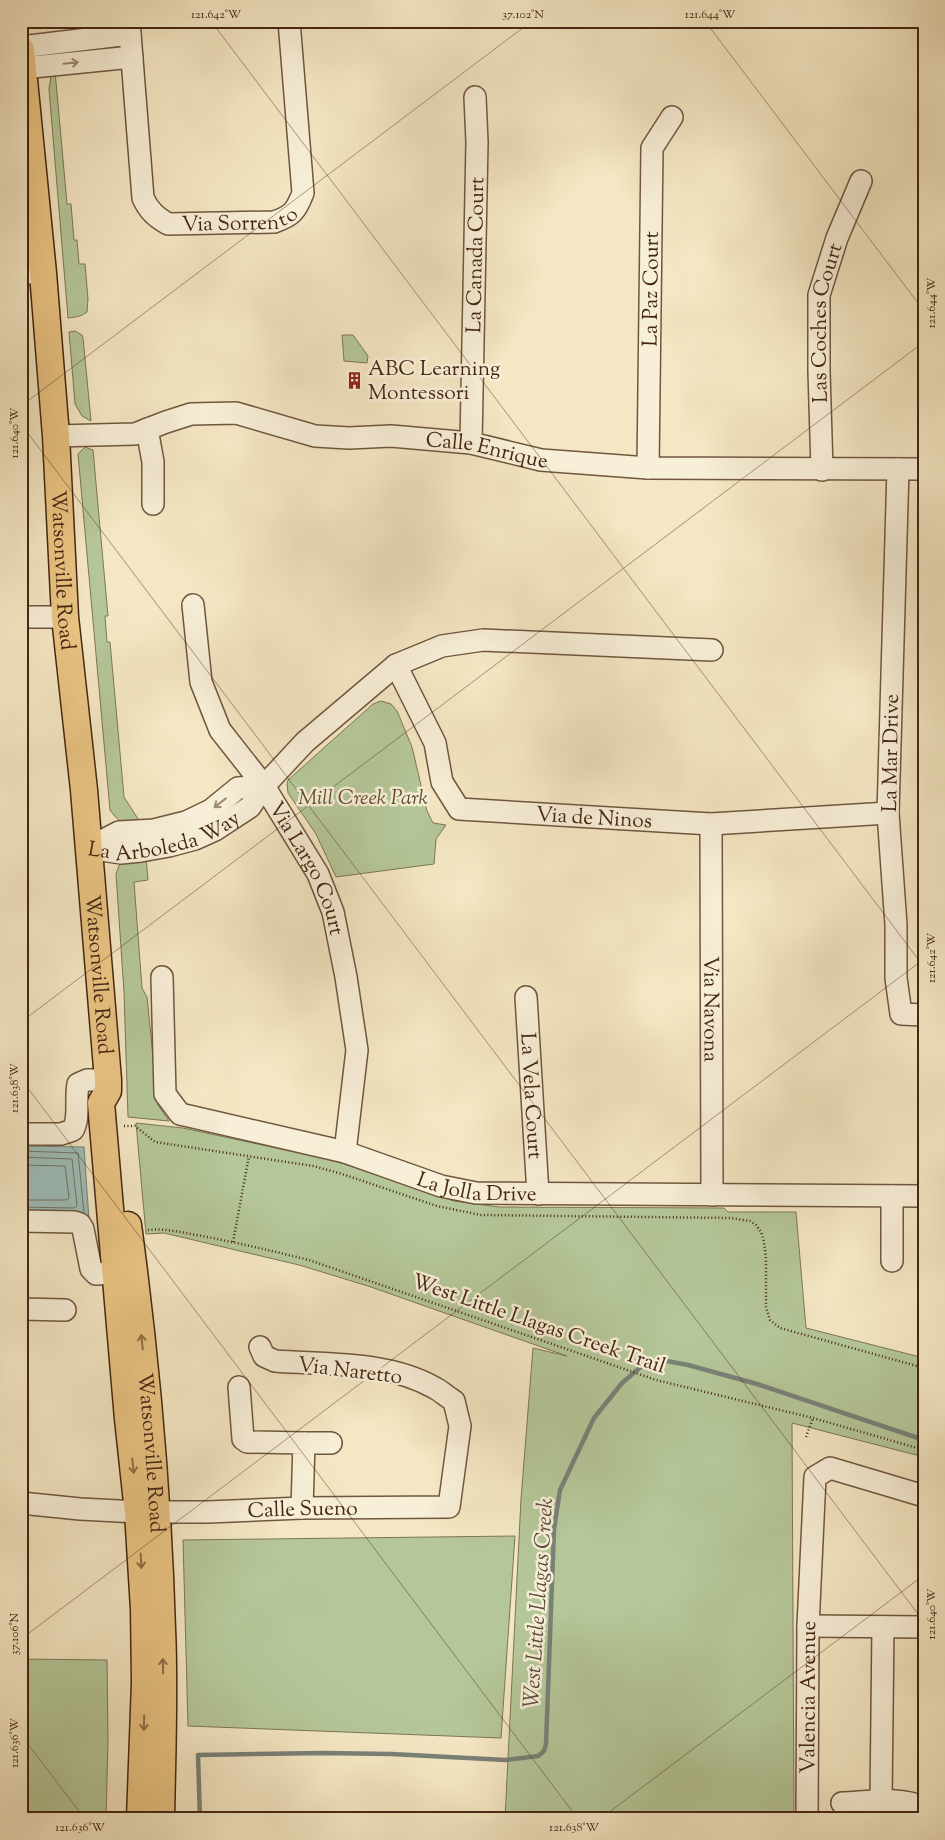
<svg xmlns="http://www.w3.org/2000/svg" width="945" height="1840" viewBox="0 0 945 1840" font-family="'Sorts Mill Goudy',serif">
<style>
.green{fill:#b5c799;stroke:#7c7656}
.water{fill:#9dbeba;stroke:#798177}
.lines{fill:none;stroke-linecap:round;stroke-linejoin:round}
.shore{stroke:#707266;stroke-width:1}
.stream{stroke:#798177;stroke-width:4.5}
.minor-casing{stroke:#70563f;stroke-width:24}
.major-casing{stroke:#442613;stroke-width:29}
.path{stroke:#442613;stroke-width:2.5;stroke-dasharray:1 2.5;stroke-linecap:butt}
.minor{stroke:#f8efd8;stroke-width:21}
.major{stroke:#eac482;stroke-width:26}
.oneway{stroke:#9e8a76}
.oneway2{stroke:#8f6d45}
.ticks{fill:none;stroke:#442613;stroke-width:1;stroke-opacity:0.45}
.labels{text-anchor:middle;stroke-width:5;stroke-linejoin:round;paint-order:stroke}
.street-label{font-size:21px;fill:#442613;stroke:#f8efd8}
.poi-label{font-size:21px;fill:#442613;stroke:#f8efd8;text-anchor:start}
.park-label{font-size:21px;font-style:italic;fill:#604e34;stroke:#f8efd8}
.water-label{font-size:22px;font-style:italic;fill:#5a4c3d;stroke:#f8efd8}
.neatline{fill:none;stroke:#442613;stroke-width:2}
.ticks-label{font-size:12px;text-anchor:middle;fill:#442613}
</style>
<rect width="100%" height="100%" fill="#f4e7c3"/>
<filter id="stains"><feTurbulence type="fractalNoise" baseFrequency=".004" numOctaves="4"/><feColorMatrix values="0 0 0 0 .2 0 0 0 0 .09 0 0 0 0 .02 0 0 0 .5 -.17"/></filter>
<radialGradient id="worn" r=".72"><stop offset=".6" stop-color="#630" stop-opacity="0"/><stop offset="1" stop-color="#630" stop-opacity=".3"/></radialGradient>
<path class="green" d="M 55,71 L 67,204 L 71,204 L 74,240 L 77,240 L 79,264 L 85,264 L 88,299 L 87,312 C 80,317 76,317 68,318 L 49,89 L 51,76 Z
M 75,331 L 82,335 L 83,338 L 91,421 L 82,416 L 75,404 L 69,332 Z
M 342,335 L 353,335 L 368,356 L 367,363 L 344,361 Z
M 85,447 L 93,450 L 108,616 L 105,616 L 107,642 L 110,642 L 124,797 L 142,825 C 124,824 121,825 110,810 L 78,454 Z
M 381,701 L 391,704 L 397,711 L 412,747 L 427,811 L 433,823 L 446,825 L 436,839 L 434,864 L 336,877 L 316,834 L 288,793 L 287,784 L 288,780 L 373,704 Z
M 146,857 L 148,880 L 134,882 L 142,988 L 147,997 L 158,1105 L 169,1121 L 128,1117 L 124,992 L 116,874 L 120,863 Z
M 136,1123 L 183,1128 L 332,1160 L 454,1201 L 499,1207 L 724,1208 L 728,1212 L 796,1212 L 806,1328 L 924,1358 L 924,1457 L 792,1423 L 794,1819 L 505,1819 L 521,1499 L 533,1348 L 567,1356 L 368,1286 L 299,1265 L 164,1233 L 146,1234 Z
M 515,1536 L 501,1738 L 188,1726 L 183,1540 Z
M 21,1659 L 107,1660 L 108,1741 L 106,1819 L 21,1819 Z"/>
<path class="water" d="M 21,1146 L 84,1147 L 89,1220 L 21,1218 Z"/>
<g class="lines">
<path class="shore" d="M 21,1151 L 78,1153 L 84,1213
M 21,1157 L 72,1159 L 77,1206 L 74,1208 L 21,1207
M 21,1165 L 65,1166 L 69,1198 L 66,1200 L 21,1200"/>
<path class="stream" d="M 200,1819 L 198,1755 L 324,1753 L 391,1754 L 506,1760 L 538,1756 L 544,1751 L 546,1744 L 554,1529 L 560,1490 L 594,1418 L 622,1383 L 643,1365 L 667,1361 L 688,1365 L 757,1384 L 924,1440"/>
<defs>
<g id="minor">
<path id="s1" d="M 129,21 L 143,198 C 149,211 156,217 168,224 L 274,222 C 292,216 296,211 303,193 L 289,21"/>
<path d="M 21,47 L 130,34"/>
<path d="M 23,68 L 132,57"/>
<path d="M 21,273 L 43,273"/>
<path d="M 147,429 L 153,462 L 153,504"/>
<path id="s2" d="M 56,436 L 135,434 L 166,422 L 191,414 L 236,413 L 315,436 L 349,438 L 391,436 L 471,443 L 541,460 L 648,468 L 924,469"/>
<path id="s3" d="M 471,443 L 477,142 L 475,97"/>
<path id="s4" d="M 648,468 L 652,148 L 672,117"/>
<path d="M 898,469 L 888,813 L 896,925 L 896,978 L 901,1014 L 924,1015"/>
<path id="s5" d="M 822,470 L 819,371 L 819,295 L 837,238 L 861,181"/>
<path id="s6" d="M 193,605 L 201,682 L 220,730 L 264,786 L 318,874 L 333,912 L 346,977 L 357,1050 L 345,1152"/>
<path d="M 21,617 L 65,617"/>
<path id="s7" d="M 396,665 L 435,743 L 442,782 L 459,809 L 711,824 L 888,813"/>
<path id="s8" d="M 711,824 L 712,1195"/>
<path id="s9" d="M 88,848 L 121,853 L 141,851 L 169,846 L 195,839 L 215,830 L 250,807 L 264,786 L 305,742 L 396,665 L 442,646 L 483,640 L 712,650"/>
<path d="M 88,848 L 119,832 L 154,830 L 186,822 L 211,810 L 238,788 L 264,786"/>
<path id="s10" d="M 162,977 L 165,1094 L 180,1114 L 345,1152 L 441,1186 L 476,1193 L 924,1196"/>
<path id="s11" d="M 526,997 L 538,1194"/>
<path d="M 21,1134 L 61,1134 L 73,1130 C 80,1118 75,1099 78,1084 L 87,1080 L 108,1080"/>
<path d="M 21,1221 L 74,1222 L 80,1224 L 83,1229 L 91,1269 L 96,1274 L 115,1273"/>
<path d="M 892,1261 L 892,1196"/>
<path d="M 21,1309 L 65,1310"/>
<path d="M 239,1387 L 243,1439 L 247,1442 L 304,1443 L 302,1508"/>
<path d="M 304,1443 L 331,1443"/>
<path id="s12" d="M 21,1503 L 80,1509 L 138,1512 L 208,1512 L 302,1508 L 449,1507 L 460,1426 L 454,1401 C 447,1397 441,1391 435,1388 C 388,1361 327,1365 275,1361 L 264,1356 L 260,1347"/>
<path d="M 808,1626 L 924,1627"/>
<path d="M 881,1801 L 883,1627"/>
<path d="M 842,1803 C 868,1802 901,1796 924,1808"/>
<path id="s13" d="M 807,1819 L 808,1626 L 815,1477 L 830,1468 L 924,1496"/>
</g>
<g id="major">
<path id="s14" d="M 21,50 L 43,273 L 56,436 L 65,617 L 84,790 L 108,1080 L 108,1091 L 101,1103 L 128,1419 L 138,1512 L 144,1609 L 145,1682 L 140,1819"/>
<path id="s15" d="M 128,1225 C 146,1359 158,1494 162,1629 C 165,1692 162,1756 161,1819"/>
</g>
</defs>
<use href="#minor" class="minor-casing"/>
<use href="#major" class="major-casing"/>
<path class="path" d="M 124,1126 L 135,1126 L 155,1142 L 313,1166 L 339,1173 L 437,1206 L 481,1215 L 730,1218 L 750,1221 L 756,1225 L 761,1232 L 764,1241 L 766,1259 L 766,1307 L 770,1320 L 780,1328 L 924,1368
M 148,1230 C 166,1228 184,1233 202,1236 C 238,1243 273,1251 309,1260 L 656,1380 L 813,1418 L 924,1450
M 233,1242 L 249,1156
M 806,1437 L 813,1418"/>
<use href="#minor" class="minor"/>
<use href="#major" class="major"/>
</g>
<defs><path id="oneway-shaft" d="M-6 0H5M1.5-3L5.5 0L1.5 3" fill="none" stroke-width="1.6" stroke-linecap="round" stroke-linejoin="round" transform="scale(1.25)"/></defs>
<g class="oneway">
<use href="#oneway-shaft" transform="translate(71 63) rotate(-6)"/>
<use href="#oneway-shaft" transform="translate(220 803) rotate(142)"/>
</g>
<g class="oneway2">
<use href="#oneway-shaft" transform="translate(142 1342) rotate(-96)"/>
<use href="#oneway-shaft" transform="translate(133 1466) rotate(84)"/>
<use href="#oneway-shaft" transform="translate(141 1561) rotate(87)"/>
<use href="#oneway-shaft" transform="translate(163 1666) rotate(-91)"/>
<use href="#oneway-shaft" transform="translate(144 1723) rotate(91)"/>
</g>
<path class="ticks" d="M 211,21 L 924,967M 705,21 L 924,311M 21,406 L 532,21M 21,424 L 924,1622M 21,1022 L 924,342M 21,1079 L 578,1819M 21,1639 L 924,959M 21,1735 L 85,1819M 600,1819 L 924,1575"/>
<defs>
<symbol id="building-bare" viewBox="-9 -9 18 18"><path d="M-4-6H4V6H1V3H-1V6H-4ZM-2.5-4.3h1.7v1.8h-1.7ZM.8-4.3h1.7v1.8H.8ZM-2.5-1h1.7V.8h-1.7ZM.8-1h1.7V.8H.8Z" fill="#8f2418" stroke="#f8efd8" stroke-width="2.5" paint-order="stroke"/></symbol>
</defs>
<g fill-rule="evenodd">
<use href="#building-bare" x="342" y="368" width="25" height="25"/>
</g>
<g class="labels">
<g class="street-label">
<text dy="7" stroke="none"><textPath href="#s1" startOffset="286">Via Sorrento</textPath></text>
<text dy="7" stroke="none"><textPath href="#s3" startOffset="188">La Canada Court</textPath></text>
<text dy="7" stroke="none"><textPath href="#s4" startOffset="179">La Paz Court</textPath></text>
<text dy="7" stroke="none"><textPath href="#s5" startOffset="148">Las Coches Court</textPath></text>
<text dy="7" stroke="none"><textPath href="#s2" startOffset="439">Calle Enrique</textPath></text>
<text dy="7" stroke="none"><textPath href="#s14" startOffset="522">Watsonville Road</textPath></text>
<text transform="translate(890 753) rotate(-89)" y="7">La Mar Drive</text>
<text dy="7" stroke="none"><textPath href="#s7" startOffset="294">Via de Ninos</textPath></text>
<text dy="7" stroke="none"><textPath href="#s9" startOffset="79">La Arboleda Way</textPath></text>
<text dy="7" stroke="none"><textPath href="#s6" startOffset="294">Via Largo Court</textPath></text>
<text dy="7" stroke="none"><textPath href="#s14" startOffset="928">Watsonville Road</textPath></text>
<text dy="7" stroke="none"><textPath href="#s8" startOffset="185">Via Navona</textPath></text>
<text dy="7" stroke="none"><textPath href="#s11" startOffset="99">La Vela Court</textPath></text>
<text dy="7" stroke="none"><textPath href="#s10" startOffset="449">La Jolla Drive</textPath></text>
<text transform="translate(539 1323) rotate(19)" y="7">West Little Llagas Creek Trail</text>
<text transform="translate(350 1370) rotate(7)" y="7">Via Naretto</text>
<text dy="7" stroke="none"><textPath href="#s15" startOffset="229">Watsonville Road</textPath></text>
<text dy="7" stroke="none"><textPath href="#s12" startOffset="282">Calle Sueno</textPath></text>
<text dy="7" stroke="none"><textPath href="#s13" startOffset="122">Valencia Avenue</textPath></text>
</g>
<g class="poi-label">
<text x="368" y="375">ABC Learning<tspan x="368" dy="24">Montessori</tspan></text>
</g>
<g class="park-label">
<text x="363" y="804">Mill Creek Park</text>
</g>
<g class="water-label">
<text transform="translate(537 1603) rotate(-86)" y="8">West Little Llagas Creek</text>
</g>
</g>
<rect width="945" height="1840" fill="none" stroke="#f4e7c3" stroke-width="55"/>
<rect x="28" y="28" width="890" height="1784" class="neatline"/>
<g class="ticks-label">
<text x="216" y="18">121.642°W</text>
<text x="523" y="18">37.102°N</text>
<text x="710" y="18">121.644°W</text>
<text transform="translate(931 303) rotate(-90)" y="4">121.644°W</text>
<text transform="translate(14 433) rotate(-90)" y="4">121.640°W</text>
<text transform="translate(931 958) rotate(-90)" y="4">121.642°W</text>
<text transform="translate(14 1088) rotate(-90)" y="4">121.638°W</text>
<text transform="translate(931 1614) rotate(-90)" y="4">121.640°W</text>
<text transform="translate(14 1634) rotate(-90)" y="4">37.106°N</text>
<text transform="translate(14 1743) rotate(-90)" y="4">121.636°W</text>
<text x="80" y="1831">121.636°W</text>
<text x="574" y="1831">121.638°W</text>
</g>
<rect width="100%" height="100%" filter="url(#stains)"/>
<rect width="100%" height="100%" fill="url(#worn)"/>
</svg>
